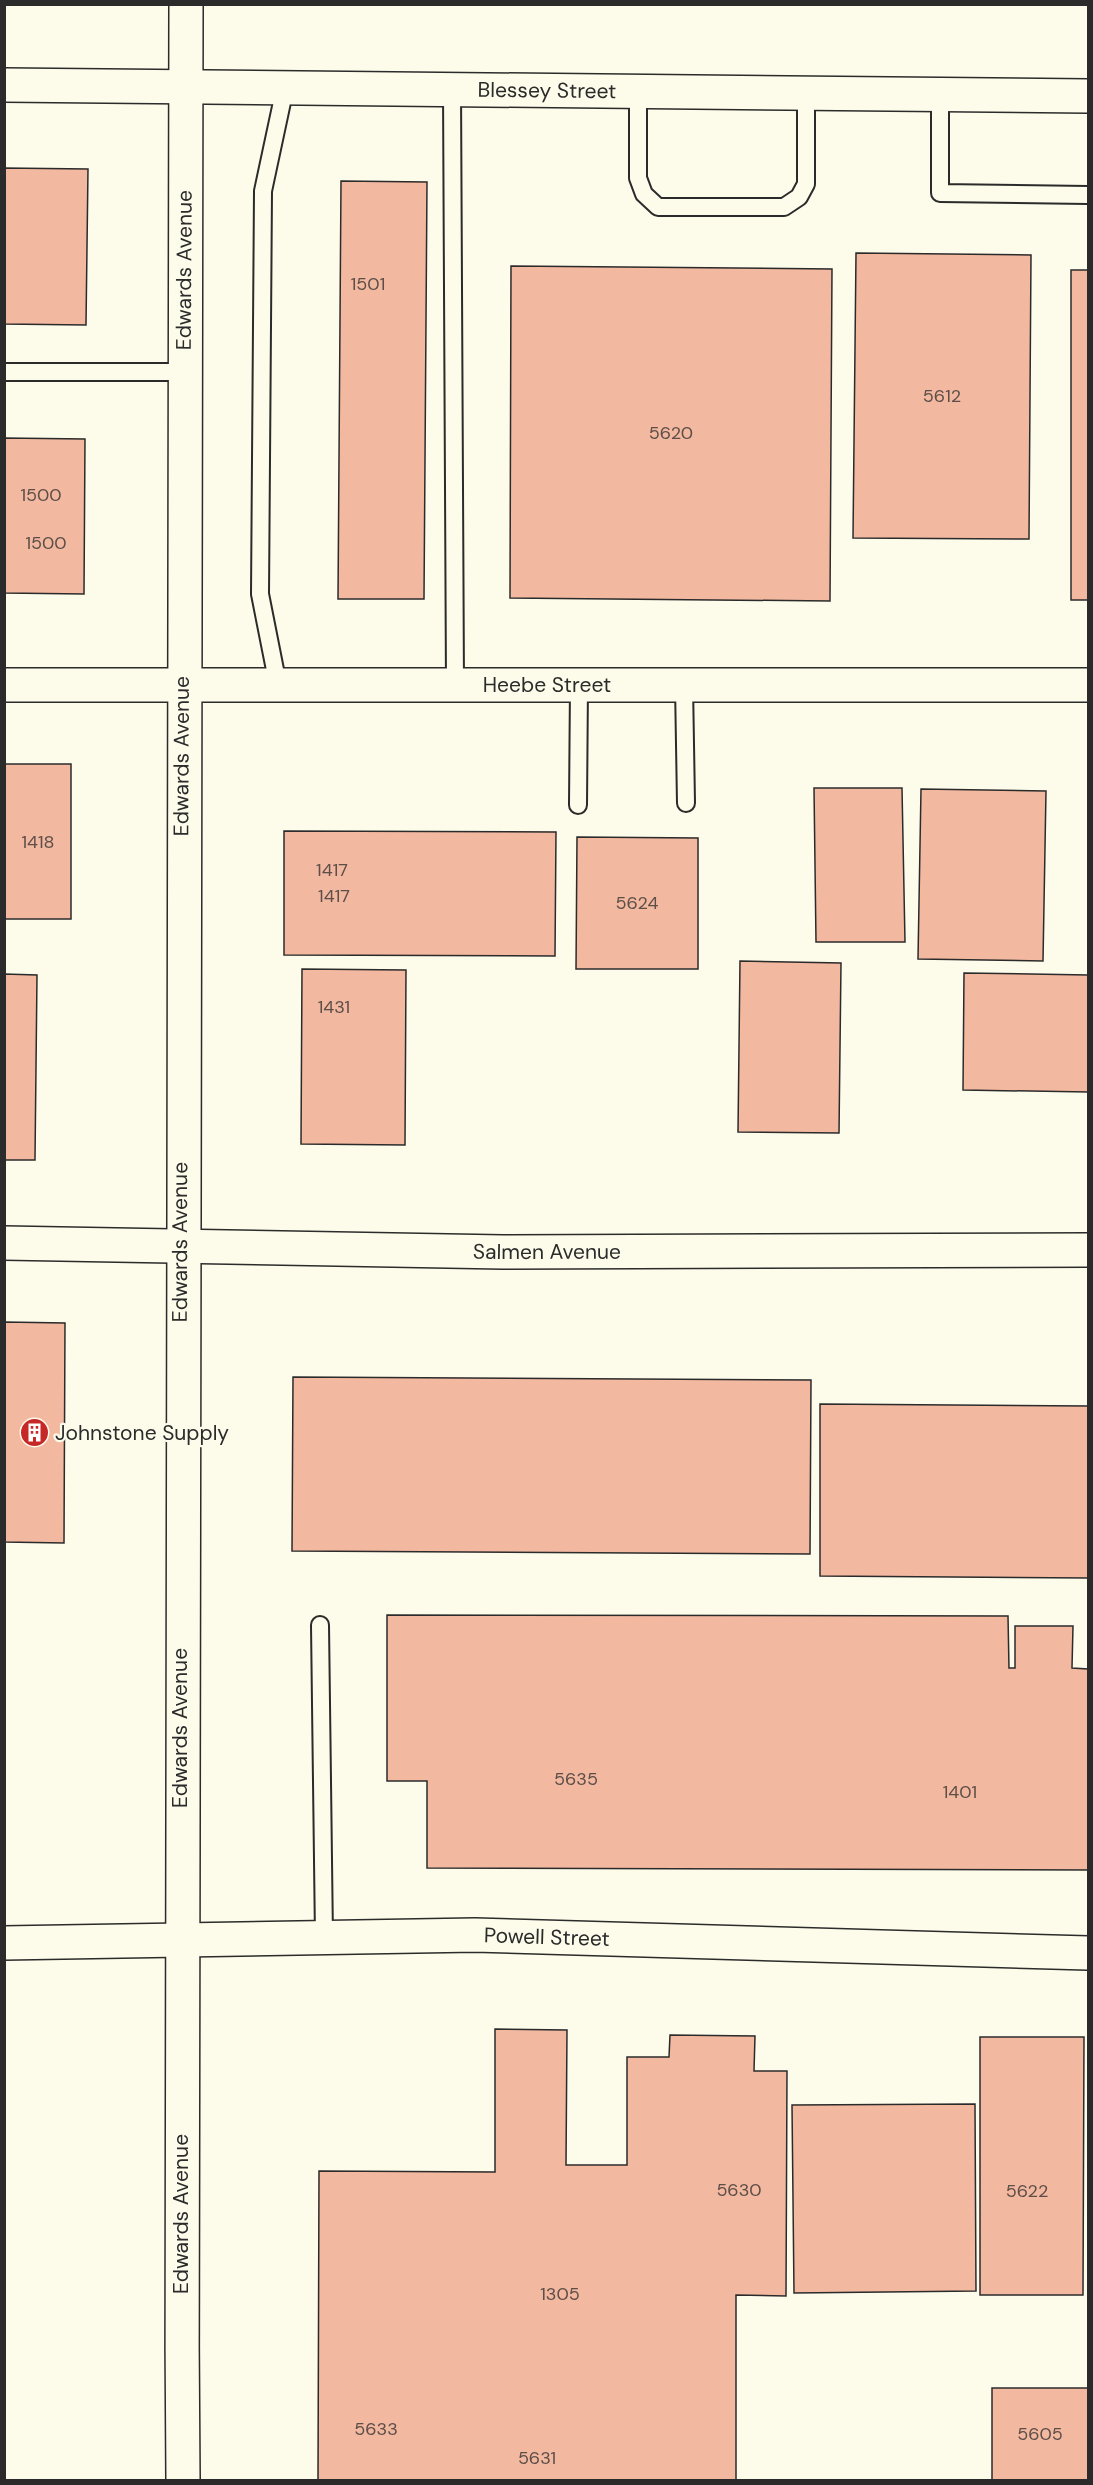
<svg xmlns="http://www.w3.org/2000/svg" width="1093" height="2485" viewBox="0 0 1093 2485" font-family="'DM Sans',sans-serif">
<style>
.building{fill:#f2b8a0;stroke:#2b2b2b;stroke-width:1.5}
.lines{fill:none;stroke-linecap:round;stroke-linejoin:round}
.service-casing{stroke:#2b2b2b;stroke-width:20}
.minor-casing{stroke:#2b2b2b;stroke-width:36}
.tertiary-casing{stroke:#2b2b2b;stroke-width:36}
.service{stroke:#fdfbea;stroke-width:16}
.minor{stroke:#fdfbea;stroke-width:33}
.tertiary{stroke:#fdfbea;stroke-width:33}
.labels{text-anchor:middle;stroke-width:4.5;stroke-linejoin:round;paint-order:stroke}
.number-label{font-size:18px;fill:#5d4e48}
.street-label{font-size:21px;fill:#2b2b2b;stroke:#fdfbea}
.poi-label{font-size:21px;fill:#2b2b2b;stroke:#fdfbea;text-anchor:start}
</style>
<rect width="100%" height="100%" fill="#fdfbea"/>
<path class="building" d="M 4,168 L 88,169 L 86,325 L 4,324 Z
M 341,181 L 427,182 L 424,599 L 338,599 Z
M 856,253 L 1031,255 L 1029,539 L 853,538 Z
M 511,266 L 832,269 L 830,601 L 510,598 Z
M 1071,270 L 1088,270 L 1088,600 L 1071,600 Z
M 4,438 L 85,439 L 84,594 L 4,593 Z
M 4,764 L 71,764 L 71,919 L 4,919 Z
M 814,788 L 902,788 L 905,942 L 816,942 Z
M 921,789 L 1046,791 L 1043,961 L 918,959 Z
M 284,831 L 556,832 L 555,956 L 284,955 Z
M 577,837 L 698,838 L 698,969 L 576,969 Z
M 740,961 L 841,963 L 839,1133 L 738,1132 Z
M 302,969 L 406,970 L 405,1145 L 301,1144 Z
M 964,973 L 1088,975 L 1088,1092 L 963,1090 Z
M 4,974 L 37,975 L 35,1160 L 4,1160 Z
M 4,1322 L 65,1323 L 64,1543 L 4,1542 Z
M 293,1377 L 811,1380 L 810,1554 L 292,1551 Z
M 820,1404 L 1088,1406 L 1088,1578 L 820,1576 Z
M 387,1615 L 1008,1616 L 1009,1668 L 1015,1668 L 1015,1626 L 1073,1626 L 1072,1668 L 1088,1669 L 1088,1870 L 427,1868 L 427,1781 L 387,1781 Z
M 495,2029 L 567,2030 L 566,2165 L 627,2165 L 627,2057 L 669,2057 L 670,2035 L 755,2036 L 754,2071 L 787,2071 L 786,2296 L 736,2295 L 736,2480 L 318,2480 L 319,2171 L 495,2172 Z
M 980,2037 L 1084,2037 L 1083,2295 L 980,2295 Z
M 975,2104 L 976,2291 L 794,2293 L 792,2105 Z
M 992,2388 L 1088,2388 L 1088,2480 L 992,2480 Z"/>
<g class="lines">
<defs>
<path id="service" d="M 452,89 L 455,685
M 638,92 L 638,178 L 644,194 L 658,207 L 784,207 L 799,197 L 806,184 L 806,93
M 940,95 L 940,193 L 1088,195
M 4,372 L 183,372
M 278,685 L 260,594 L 263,191 L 285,88
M 684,685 L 686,803
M 578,805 L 579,685
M 320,1625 L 324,1938"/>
<g id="minor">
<path id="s1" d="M 4,85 L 1088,96"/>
<path id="s2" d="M 4,685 L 1088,685"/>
<path id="s3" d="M 4,1243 L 503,1252 L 1088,1250"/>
<path id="s4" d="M 4,1943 L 475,1935 L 1088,1953"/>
</g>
<g id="tertiary">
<path id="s5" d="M 183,2480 C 177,1655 180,830 186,4"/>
</g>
</defs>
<use href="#service" class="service-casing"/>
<use href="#minor" class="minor-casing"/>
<use href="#tertiary" class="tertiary-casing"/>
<use href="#service" class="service"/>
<use href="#minor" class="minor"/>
<use href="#tertiary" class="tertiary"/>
</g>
<defs>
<symbol id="building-disc" viewBox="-11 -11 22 22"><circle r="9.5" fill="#c62828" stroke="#fdfbea"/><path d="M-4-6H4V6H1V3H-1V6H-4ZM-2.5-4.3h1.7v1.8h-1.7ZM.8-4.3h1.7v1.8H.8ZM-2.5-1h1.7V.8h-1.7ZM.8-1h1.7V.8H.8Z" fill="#fff"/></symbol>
</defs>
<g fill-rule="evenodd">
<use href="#building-disc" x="18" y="1416" width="33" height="33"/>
</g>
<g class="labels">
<g class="number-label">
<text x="368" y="290">1501</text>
<text x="942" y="402">5612</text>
<text x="671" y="439">5620</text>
<text x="41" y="501">1500</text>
<text x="46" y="549">1500</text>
<text x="38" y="848">1418</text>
<text x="332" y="876">1417</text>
<text x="334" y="902">1417</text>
<text x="637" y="909">5624</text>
<text x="334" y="1013">1431</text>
<text x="576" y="1785">5635</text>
<text x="960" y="1798">1401</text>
<text x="739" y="2196">5630</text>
<text x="1027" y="2197">5622</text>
<text x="560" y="2300">1305</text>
<text x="376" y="2435">5633</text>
<text x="1040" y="2440">5605</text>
<text x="537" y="2464">5631</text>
</g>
<g class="street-label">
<text dy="7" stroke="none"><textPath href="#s1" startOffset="543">Blessey Street</textPath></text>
<text dy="7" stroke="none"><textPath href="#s5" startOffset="2210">Edwards Avenue</textPath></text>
<text dy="7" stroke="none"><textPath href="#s2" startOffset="543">Heebe Street</textPath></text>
<text dy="7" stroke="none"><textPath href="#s5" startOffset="1724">Edwards Avenue</textPath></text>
<text dy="7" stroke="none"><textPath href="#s5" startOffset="1238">Edwards Avenue</textPath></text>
<text dy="7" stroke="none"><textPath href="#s3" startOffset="543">Salmen Avenue</textPath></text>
<text transform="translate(180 1728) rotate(-90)" y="7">Edwards Avenue</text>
<text dy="7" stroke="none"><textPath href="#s4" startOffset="543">Powell Street</textPath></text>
<text transform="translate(181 2214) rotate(-90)" y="7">Edwards Avenue</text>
</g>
<g class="poi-label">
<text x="55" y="1440">Johnstone Supply</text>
</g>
</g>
<rect width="1093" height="2485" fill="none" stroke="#2b2b2b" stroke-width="12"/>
</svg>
